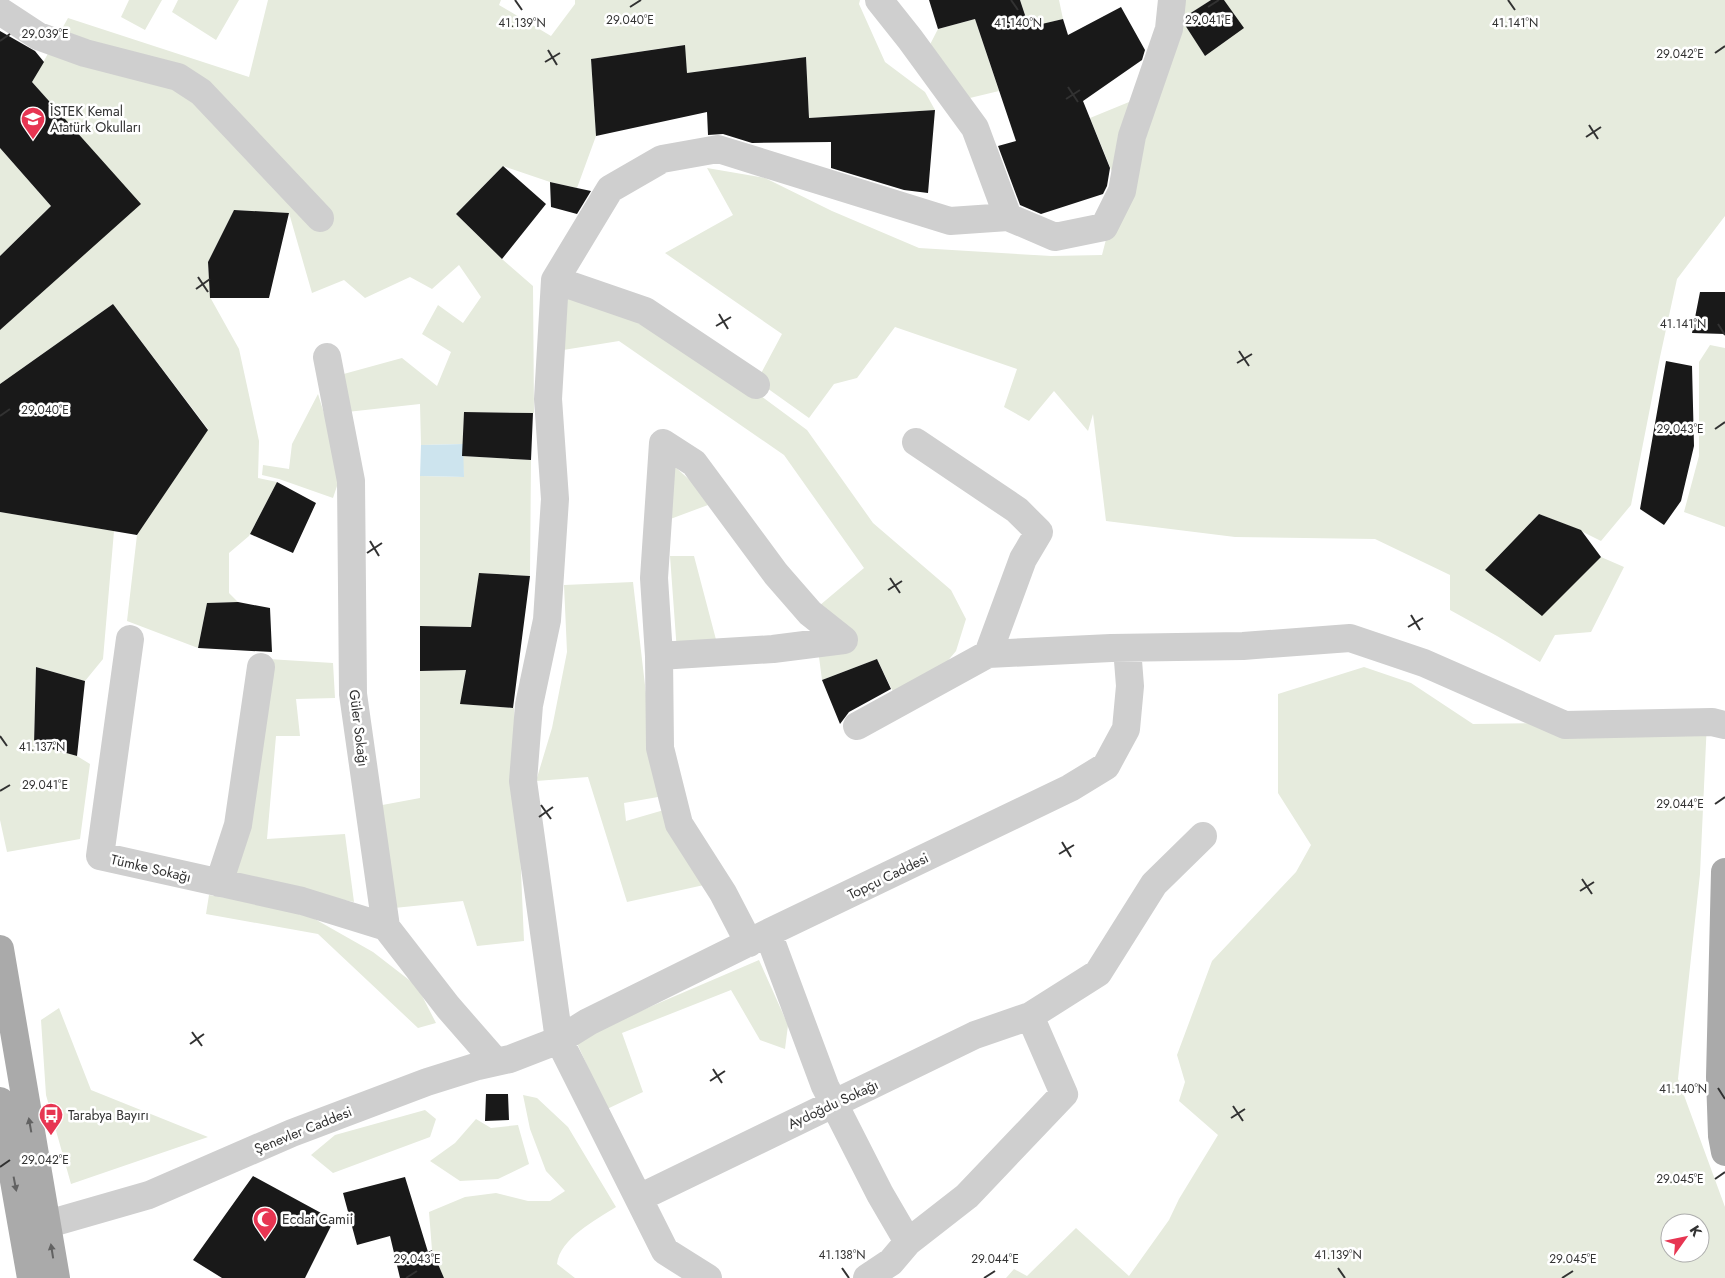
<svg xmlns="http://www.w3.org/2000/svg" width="1725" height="1278" viewBox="0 0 1725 1278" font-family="Jost,sans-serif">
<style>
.green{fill:#e6ebdd;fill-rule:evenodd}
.water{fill:#cde4ee}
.building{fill:#191919}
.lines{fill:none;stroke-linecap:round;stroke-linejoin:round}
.minor{stroke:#cfcfcf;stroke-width:28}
.major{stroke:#aaa;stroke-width:28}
.oneway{fill:#626262}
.ticks{fill:none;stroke:#323232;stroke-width:2}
.labels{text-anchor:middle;stroke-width:5;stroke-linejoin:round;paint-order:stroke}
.poi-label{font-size:14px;fill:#323232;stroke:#fff;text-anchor:start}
.street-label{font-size:14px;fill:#323232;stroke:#fff}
.ticks-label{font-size:12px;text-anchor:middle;fill:#323232;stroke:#fff;stroke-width:5;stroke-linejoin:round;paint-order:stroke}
</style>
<rect width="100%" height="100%" fill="#fff"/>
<path class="green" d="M 129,0 L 162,0 L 145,30 L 121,17 Z
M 178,0 L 239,0 L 216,40 L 172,12 Z
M 268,0 L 501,0 L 499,5 L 551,36 L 575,4 L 575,0 L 860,0 L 859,4 L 885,62 L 925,92 L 935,110 L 809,118 L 806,57 L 687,73 L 684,45 L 591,59 L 596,136 L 577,188 L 550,182 L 503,166 L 456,214 L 502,259 L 533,286 L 534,413 L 464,412 L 463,444 L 421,445 L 420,404 L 347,412 L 340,375 L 402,358 L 437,386 L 451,352 L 422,334 L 438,305 L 463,323 L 481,297 L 459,265 L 432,289 L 410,277 L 365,298 L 344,280 L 312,293 L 289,213 L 234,210 L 208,262 L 210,297 L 239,349 L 259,441 L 258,478 L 277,482 L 249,536 L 229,553 L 229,593 L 238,602 L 207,603 L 198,648 L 127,621 L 137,535 L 208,429 L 113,304 L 0,384 L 0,330 L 140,204 L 32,82 L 68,18 L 249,77 Z
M 1020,0 L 1059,0 L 1063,19 L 1029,27 Z
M 1173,0 L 1211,0 L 1182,19 L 1205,56 L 1243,28 L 1224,0 L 1725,0 L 1725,216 L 1677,279 L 1660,357 L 1631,505 L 1601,541 L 1577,529 L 1539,514 L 1485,570 L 1601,557 L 1624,567 L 1591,632 L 1555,635 L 1540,662 L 1497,636 L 1450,610 L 1450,575 L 1375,539 L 1235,537 L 1106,521 L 1093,414 L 1088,431 L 1054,391 L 1029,421 L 1004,407 L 1017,369 L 895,327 L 857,378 L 834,384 L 809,418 L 757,381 L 782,334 L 665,253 L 733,215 L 707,168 L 765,178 L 832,211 L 919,248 L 1051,256 L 1102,255 L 1119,189 L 1090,118 L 1151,93 Z
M 975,19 L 999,91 L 949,103 L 921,62 L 938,29 Z
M 0,148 L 51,206 L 0,256 Z
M 562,281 L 645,317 L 749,387 L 807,430 L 873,523 L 951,590 L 966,619 L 956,651 L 930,682 L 897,700 L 877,659 L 822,680 L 813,611 L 864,568 L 784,455 L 619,341 L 557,351 Z
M 1710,345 L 1725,348 L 1725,527 L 1684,512 L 1699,456 L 1699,362 Z
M 318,394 L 342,471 L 333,498 L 279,479 L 262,475 L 263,465 L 289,469 L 292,444 Z
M 462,456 L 531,460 L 530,576 L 480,573 L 471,627 L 420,626 L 420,476 L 464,477 Z
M 673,465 L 693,483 L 708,505 L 665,521 Z
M 0,512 L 114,531 L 103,659 L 85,681 L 36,667 L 34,744 L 77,756 L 90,764 L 80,839 L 7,852 L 0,820 Z
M 670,556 L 694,556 L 719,651 L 677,652 Z
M 633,582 L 658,797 L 624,803 L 626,821 L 664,810 L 704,885 L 627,902 L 588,777 L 536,781 L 552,728 L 567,652 L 564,585 Z
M 268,659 L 333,663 L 335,698 L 296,699 L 300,736 L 276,736 L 267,839 L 345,834 L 354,902 L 228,877 Z
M 1364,667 L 1411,683 L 1473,724 L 1707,721 L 1700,874 L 1678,1079 L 1725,1207 L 1725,1278 L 1006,1278 L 1014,1269 L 1027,1276 L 1076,1228 L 1129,1276 L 1169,1220 L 1179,1199 L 1218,1135 L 1179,1101 L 1185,1082 L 1177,1055 L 1212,961 L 1296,872 L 1311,845 L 1278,793 L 1278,694 ZM 1670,1223 L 1700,1223 L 1700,1253 L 1670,1253 Z
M 466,670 L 461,704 L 514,708 L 524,941 L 477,946 L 463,901 L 394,908 L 377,806 L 420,798 L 420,671 Z
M 209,895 L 263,904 L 313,918 L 373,952 L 417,986 L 436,1023 L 418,1028 L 318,934 L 206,914 Z
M 759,960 L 788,1025 L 785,1049 L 760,1040 L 731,990 L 622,1033 L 643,1092 L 607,1109 L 575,1039 Z
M 59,1008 L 91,1090 L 208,1137 L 71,1184 L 46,1095 L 41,1020 Z
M 523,1095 L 537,1098 L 568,1127 L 616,1207 C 596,1220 560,1238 557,1264 L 575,1278 L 444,1278 L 432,1250 L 429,1212 L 465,1197 L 496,1193 L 528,1201 L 550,1201 L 565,1191 L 546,1171 L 530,1129 Z
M 425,1110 L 436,1119 L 430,1137 L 333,1173 L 311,1155 L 335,1135 Z
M 476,1119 L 491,1128 L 518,1125 L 529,1164 L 498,1179 L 460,1181 L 430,1161 L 455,1143 Z"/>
<path class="water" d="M 463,444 L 464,477 L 420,476 L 421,445 Z"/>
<path class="building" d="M 929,0 L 1020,0 L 1029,27 L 1063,19 L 1068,35 L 1121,7 L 1145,50 L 1142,60 L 1083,101 L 1110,168 L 1107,186 L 1103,194 L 1041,214 L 1020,205 L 998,146 L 1016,141 L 975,19 L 938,29 Z
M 1211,0 L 1224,0 L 1244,28 L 1205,56 L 1185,25 L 1186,16 Z
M 0,31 L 35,51 L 44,62 L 32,82 L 141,204 L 0,330 L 0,256 L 51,206 L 0,148 Z
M 685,45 L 687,73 L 806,57 L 809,118 L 935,110 L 928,193 L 904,190 L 831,168 L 831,142 L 752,143 L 723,134 L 708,135 L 707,112 L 596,136 L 591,59 Z
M 503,166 L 546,204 L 502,259 L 456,214 Z
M 550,182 L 577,188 L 591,191 L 577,214 L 551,207 Z
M 234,210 L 289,213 L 269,298 L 210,298 L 208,262 Z
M 1700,292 L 1725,292 L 1725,334 L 1692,333 Z
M 113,304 L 208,430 L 137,535 L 0,512 L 0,384 Z
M 1666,361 L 1692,366 L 1694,446 L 1681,501 L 1664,525 L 1640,509 Z
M 464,412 L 533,413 L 531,460 L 462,456 Z
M 277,482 L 316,503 L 293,553 L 250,534 Z
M 1539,514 L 1581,530 L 1601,557 L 1542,616 L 1485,570 Z
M 479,573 L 530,576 L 513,708 L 460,704 L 466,670 L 420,671 L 420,626 L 471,627 Z
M 238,602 L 270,608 L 272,652 L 198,648 L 207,603 Z
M 877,659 L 891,689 L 849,712 L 840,724 L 822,680 Z
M 36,667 L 85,681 L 77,756 L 34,744 Z
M 486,1094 L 508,1094 L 509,1120 L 485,1121 Z
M 253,1176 L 334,1220 L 305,1278 L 222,1278 L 193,1260 Z
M 405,1177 L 428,1252 L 432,1250 L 444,1278 L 400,1278 L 390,1236 L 357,1245 L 343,1193 Z"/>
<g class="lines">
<path class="minor" d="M 879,0 L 910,39 L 975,128 L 1008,217 L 1055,237 L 1104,227 L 1122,191 L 1132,136 L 1169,29 L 1172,0
M 0,11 L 38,36 L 85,53 L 178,77 L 201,92 L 320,218
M 555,280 L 645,311 L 756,385
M 327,357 L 351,481 L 353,694 L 386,927 L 448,1007 L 496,1062
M 916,442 L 1017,510 L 1039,532 L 1023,559 L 988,654
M 663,443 L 694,463 L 776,574 L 810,613 L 844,640 L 773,649 L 659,656 L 654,578 Z
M 130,639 L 100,856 L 302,901 L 386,927
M 659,656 L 660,748 L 679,824 L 723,893 L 749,943
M 857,726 L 988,654 L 1111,648 L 1243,646 L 1350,638 L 1424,663 L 1565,725 L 1712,722 L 1725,725
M 219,883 L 238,825 L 261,667
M 768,933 L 825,1086 L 880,1194 L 908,1242
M 639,1198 L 975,1035 L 1030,1016
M 48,1224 L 149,1195 L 292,1133 L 427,1082 L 478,1066 L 510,1059 L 559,1040 L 588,1022 L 768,933 L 1070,788 L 1106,766 L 1126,729 L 1130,686 L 1127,648
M 708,1278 L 665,1251 L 559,1040 L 523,781 L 529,705 L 547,620 L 555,499 L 548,399 L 555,280 L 610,189 L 662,159 L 718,149 L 950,221 L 1008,217
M 867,1278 L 891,1262 L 908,1242 L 967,1196 L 1064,1094 L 1030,1016 L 1098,973 L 1154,884 L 1203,836"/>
<path class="major" d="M 1725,872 L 1720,1077 L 1722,1136 L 1725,1152
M 0,949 L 56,1278
M 0,1101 L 31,1278"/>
</g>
<defs><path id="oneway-solid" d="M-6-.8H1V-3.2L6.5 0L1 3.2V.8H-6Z" transform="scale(1.25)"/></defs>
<g class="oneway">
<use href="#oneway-solid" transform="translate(30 1125) rotate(-100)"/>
<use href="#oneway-solid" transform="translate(15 1184) rotate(79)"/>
<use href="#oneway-solid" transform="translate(52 1251) rotate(-99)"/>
</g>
<path class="ticks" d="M 515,0 L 522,10M 1011,0 L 1018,10M 1508,0 L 1515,10M 630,7 L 641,0M 1208,7 L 1219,0M 0,41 L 10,34M 548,50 L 557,65M 1715,53 L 1725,46M 545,62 L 560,53M 1068,87 L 1078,102M 1066,99 L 1080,90M 1589,125 L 1598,139M 1586,137 L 1601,127M 198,277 L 208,292M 196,289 L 210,279M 719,314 L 728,329M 1718,324 L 1725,335M 716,326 L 731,317M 1239,351 L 1249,366M 1237,363 L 1252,354M 0,416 L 10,409M 1715,429 L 1725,422M 370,541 L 379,556M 367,553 L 382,543M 890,578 L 900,593M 888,590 L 902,581M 1411,615 L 1420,630M 1408,627 L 1423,618M 0,736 L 7,746M 0,791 L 10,785M 1715,804 L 1725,797M 541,805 L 551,819M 539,817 L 553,807M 1062,842 L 1071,857M 1059,854 L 1074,845M 1582,879 L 1592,894M 1580,891 L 1594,882M 192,1032 L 202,1046M 190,1044 L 204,1034M 713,1069 L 722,1083M 710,1081 L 725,1071M 1718,1088 L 1725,1099M 1233,1106 L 1243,1121M 1231,1118 L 1245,1109M 0,1167 L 10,1160M 1715,1179 L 1725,1172M 842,1268 L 849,1278M 1338,1268 L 1345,1278M 406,1278 L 417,1271M 984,1278 L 995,1271M 1562,1278 L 1573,1271"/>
<defs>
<symbol id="school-pin" viewBox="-11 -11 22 30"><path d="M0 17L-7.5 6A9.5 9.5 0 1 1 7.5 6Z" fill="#e73552" stroke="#fff"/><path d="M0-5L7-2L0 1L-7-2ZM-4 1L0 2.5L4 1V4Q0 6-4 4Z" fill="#fff"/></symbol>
<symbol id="bus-pin" viewBox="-11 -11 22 30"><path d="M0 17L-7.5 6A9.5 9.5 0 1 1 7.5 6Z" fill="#e73552" stroke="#fff"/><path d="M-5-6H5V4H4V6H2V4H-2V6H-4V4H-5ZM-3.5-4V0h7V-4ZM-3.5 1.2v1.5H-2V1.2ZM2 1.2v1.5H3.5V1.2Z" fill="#fff"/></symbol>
<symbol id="mosque-pin" viewBox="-11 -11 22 30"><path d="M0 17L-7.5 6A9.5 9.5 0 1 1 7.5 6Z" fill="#e73552" stroke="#fff"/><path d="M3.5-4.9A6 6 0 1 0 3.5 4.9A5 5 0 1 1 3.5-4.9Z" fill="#fff"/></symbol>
</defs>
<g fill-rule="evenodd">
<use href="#school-pin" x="19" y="105" width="28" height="38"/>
<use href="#bus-pin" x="37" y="1101" width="28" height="38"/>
<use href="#mosque-pin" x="251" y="1205" width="28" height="38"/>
</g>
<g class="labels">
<g class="poi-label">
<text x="50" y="116">İSTEK Kemal<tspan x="50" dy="16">Atatürk Okulları</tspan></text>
<text x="68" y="1120">Tarabya Bayırı</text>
<text x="282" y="1224">Ecdat Camii</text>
</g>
<g class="street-label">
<text transform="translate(359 728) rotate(83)" y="5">Güler Sokağı</text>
<text transform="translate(151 868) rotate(13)" y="5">Tümke Sokağı</text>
<text transform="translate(888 876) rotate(-26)" y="5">Topçu Caddesi</text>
<text transform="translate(833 1104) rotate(-25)" y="5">Aydoğdu Sokağı</text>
<text transform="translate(303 1130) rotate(-22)" y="5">Şenevler Caddesi</text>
</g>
</g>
<g class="ticks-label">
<text x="630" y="24">29.040°E</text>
<text x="1208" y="24">29.041°E</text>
<text x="1018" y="27">41.140°N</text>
<text x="522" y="27">41.139°N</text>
<text x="1515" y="27">41.141°N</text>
<text x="45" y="38">29.039°E</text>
<text x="1680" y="58">29.042°E</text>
<text x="1683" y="328">41.141°N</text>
<text x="45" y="414">29.040°E</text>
<text x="1680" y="433">29.043°E</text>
<text x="42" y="751">41.137°N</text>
<text x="45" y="789">29.041°E</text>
<text x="1680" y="808">29.044°E</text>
<text x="1683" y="1093">41.140°N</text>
<text x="45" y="1164">29.042°E</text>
<text x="1680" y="1183">29.045°E</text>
<text x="842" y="1259">41.138°N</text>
<text x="1338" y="1259">41.139°N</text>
<text x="417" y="1263">29.043°E</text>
<text x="995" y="1263">29.044°E</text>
<text x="1573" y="1263">29.045°E</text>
</g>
<g transform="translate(1685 1238) rotate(57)"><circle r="24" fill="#ffffff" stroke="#adadad"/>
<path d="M0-4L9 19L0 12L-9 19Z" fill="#e73552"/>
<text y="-8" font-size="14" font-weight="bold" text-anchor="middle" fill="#323232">K</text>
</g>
</svg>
